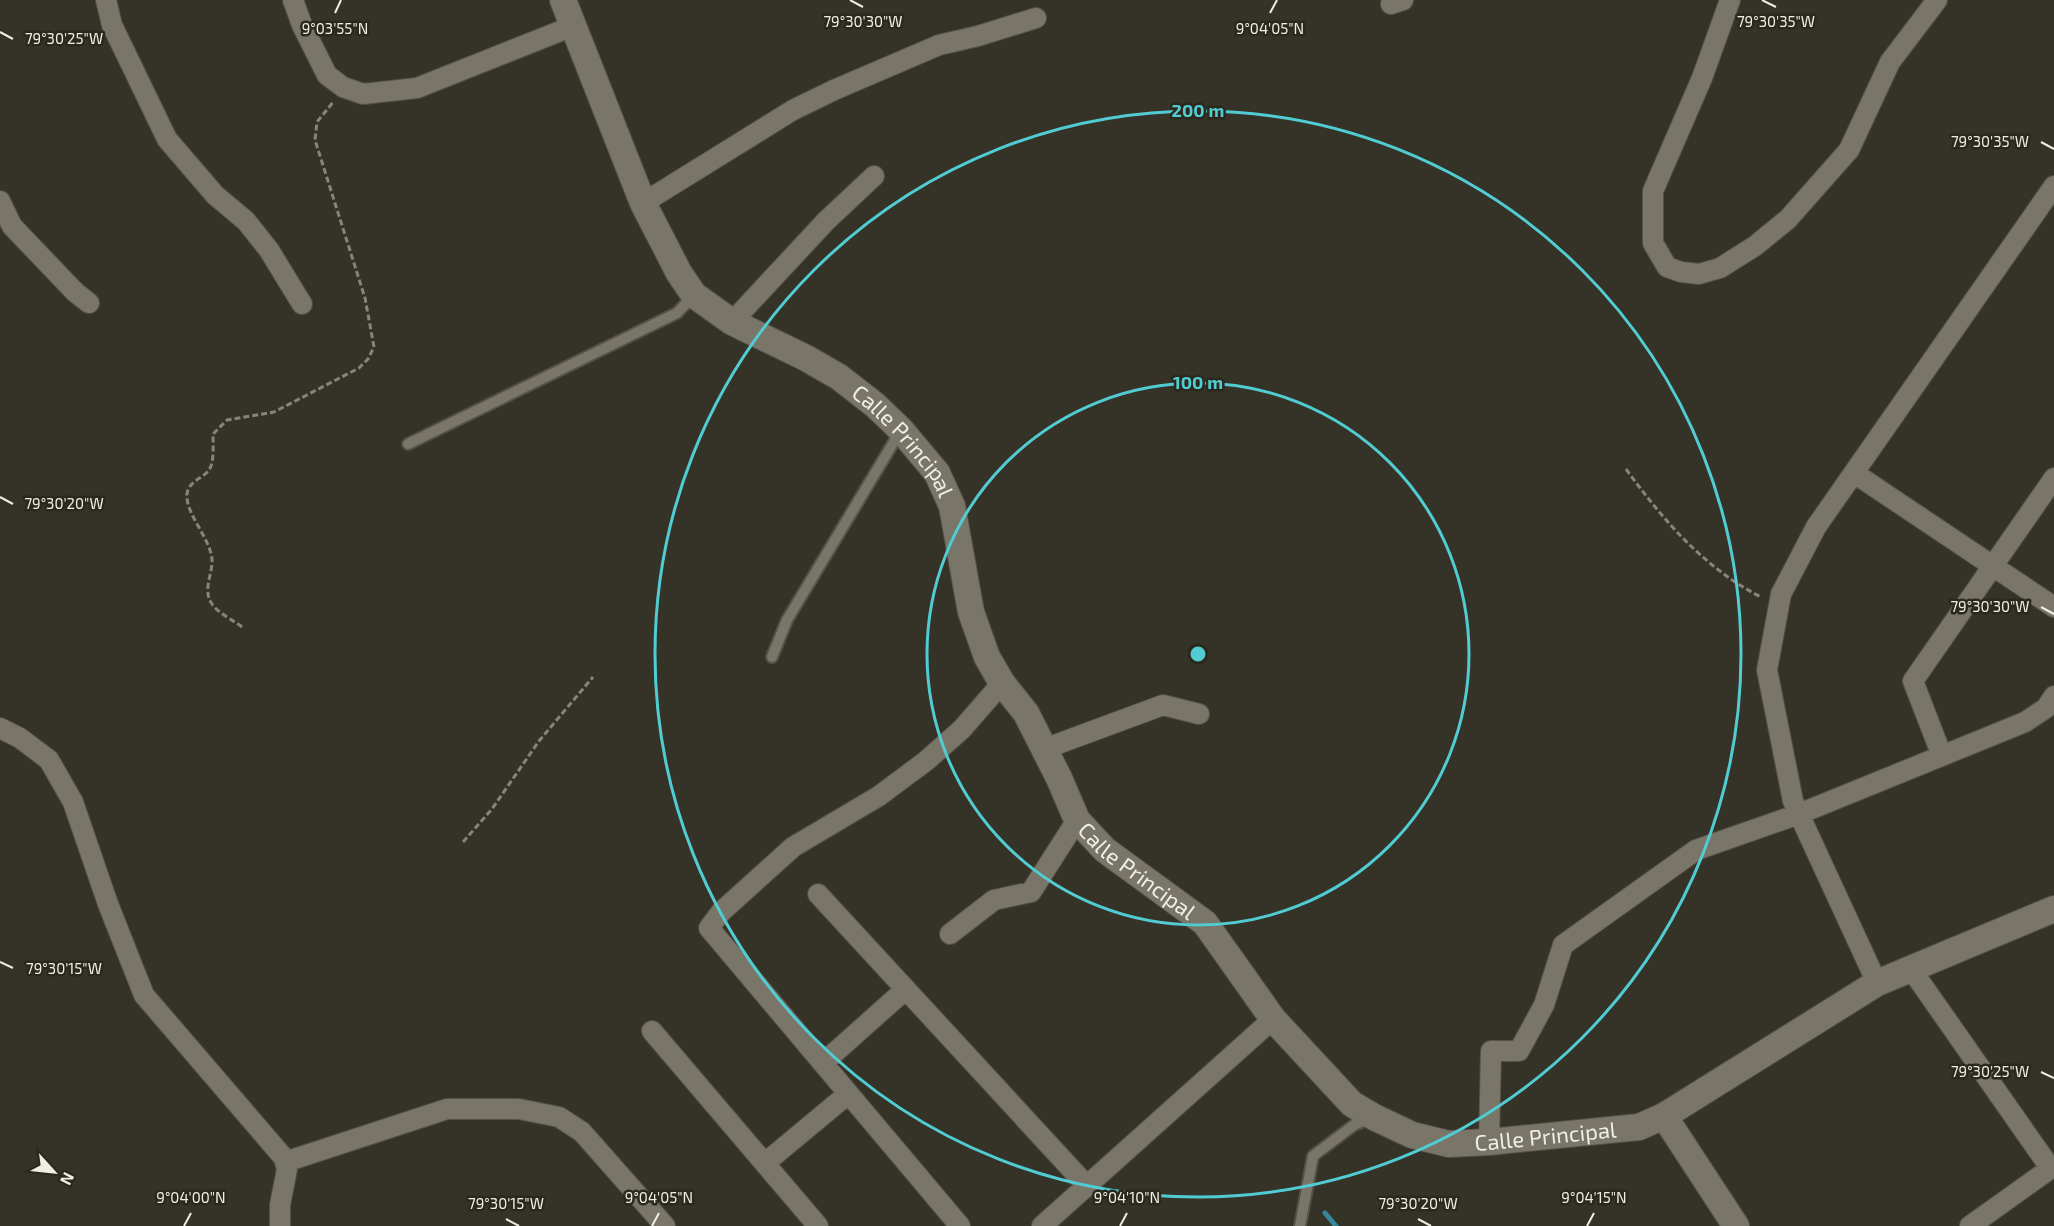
<svg xmlns="http://www.w3.org/2000/svg" width="2054" height="1226" viewBox="0 0 2054 1226" font-family="'Exo 2',sans-serif">
<style>
.lines{fill:none;stroke-linecap:round;stroke-linejoin:round}
.stream{stroke:#338998;stroke-width:5}
.service-casing{stroke:#545147;stroke-width:14}
.minor-casing{stroke:#545147;stroke-width:22}
.tertiary-casing{stroke:#545147;stroke-width:28}
.path{stroke:#87847b;stroke-width:3;stroke-dasharray:6 3;stroke-linecap:butt}
.service{stroke:#797568;stroke-width:10}
.minor{stroke:#797568;stroke-width:20}
.tertiary{stroke:#797568;stroke-width:26}
.ticks{fill:none;stroke:#efede6;stroke-width:2}
.ring{fill:none;stroke:#51ccd2;stroke-width:3}
.labels{text-anchor:middle;stroke-width:5;stroke-linejoin:round;paint-order:stroke}
.street-label{font-size:22px;fill:#efede6;stroke:#2b281d}
.ticks-label{font-size:15px;text-anchor:middle;fill:#efede6;stroke:#2b281d;stroke-width:5;stroke-linejoin:round;paint-order:stroke}
.centre{fill:#51ccd2;stroke:#2b281d;stroke-width:3}
.ring-label{font-size:18px;text-anchor:middle;font-weight:bold;fill:#51ccd2;stroke:#2b281d;stroke-width:5;stroke-linejoin:round;paint-order:stroke}
</style>
<rect width="100%" height="100%" fill="#353227"/>
<g class="lines">
<path class="stream" d="M 1325,1213 L 1336,1226"/>
<defs>
<path id="service" d="M 408,444 L 677,313 L 694,295
M 772,657 L 787,620 L 901,430
M 1300,1226 L 1313,1156 L 1354,1125 L 1371,1118"/>
<path id="minor" d="M 106,0 L 112,25 L 167,139 L 215,195 L 246,221 L 269,250 L 302,304
M 293,0 L 302,25 L 327,75 L 343,87 L 363,94 L 417,88 L 573,26
M 1730,0 L 1702,78 L 1653,191 L 1653,243 L 1667,267 L 1681,272 L 1699,274 L 1720,268 L 1755,246 L 1788,219 L 1849,150 L 1890,62 L 1937,0
M 1391,4 L 1403,0
M 0,201 L 12,226 L 75,292 L 89,303
M 643,203 L 793,110 L 834,90 L 939,45 L 978,36 L 1036,18
M 732,322 L 826,221 L 874,176
M 1854,473 L 2054,607
M 0,728 L 20,738 L 49,760 L 73,802 L 108,904 L 144,995 L 284,1158 L 287,1169 L 280,1205 L 280,1226
M 1044,749 L 1163,705 L 1199,714
M 1942,756 L 1913,681 L 2054,478
M 818,894 L 1087,1186
M 950,934 L 994,900 L 1031,892 L 1077,820
M 1911,969 L 2051,1169
M 1877,983 L 1793,801 L 1767,670 L 1781,594 L 1816,527 L 2054,186
M 652,1031 L 818,1226
M 823,1063 L 906,989
M 1489,1142 L 1491,1051 L 1519,1051 L 1544,1005 L 1563,945 L 1696,850 L 1799,814 L 2025,722 L 2046,708 L 2054,696
M 285,1162 L 447,1109 L 519,1109 L 559,1117 L 582,1132 L 665,1226
M 765,1163 L 848,1094
M 960,1226 L 709,928 L 721,912 L 793,847 L 879,796 L 926,761 L 962,729 L 1002,683
M 1042,1226 L 1273,1019
M 1970,1226 L 2054,1166"/>
<g id="tertiary">
<path id="s1" d="M 563,0 L 643,203 L 679,273 L 694,295 L 732,322 L 806,358 L 839,377 L 875,405 L 901,430 L 937,473 L 952,506 L 971,612 L 987,657 L 1002,683 L 1026,713 L 1059,778 L 1077,820 L 1105,850 L 1205,923 L 1273,1019 L 1352,1104 L 1374,1117 L 1412,1135 L 1449,1144 L 1489,1142 L 1639,1127 L 1664,1116 L 1877,983 L 2054,909"/>
<path d="M 1664,1116 L 1736,1226"/>
</g>
</defs>
<use href="#service" class="service-casing"/>
<use href="#minor" class="minor-casing"/>
<use href="#tertiary" class="tertiary-casing"/>
<path class="path" d="M 1626,469 C 1663,520 1704,568 1761,597
M 242,627 C 233,620 218,613 212,604 C 202,590 213,574 212,559 C 210,538 185,513 187,494 C 189,479 206,479 211,466 C 214,458 213,443 213,434 L 227,420 L 274,412 L 359,368 L 368,359 L 374,347 L 365,298 L 315,140 L 317,122 L 334,101
M 463,842 L 492,809 L 539,741 L 593,677"/>
<use href="#service" class="service"/>
<use href="#minor" class="minor"/>
<use href="#tertiary" class="tertiary"/>
</g>
<path class="ticks" d="M 850,0 L 863,7M 1762,0 L 1776,7M 335,13 L 341,0M 1270,13 L 1277,0M 0,32 L 13,39M 2041,142 L 2054,149M 0,497 L 13,504M 2041,607 L 2054,614M 0,962 L 13,968M 2041,1072 L 2054,1078M 506,1219 L 519,1226M 1418,1219 L 1431,1226M 184,1226 L 191,1213M 652,1226 L 659,1213M 1120,1226 L 1127,1213M 1587,1226 L 1594,1213"/>
<g class="ring">
<circle cx="1198" cy="654" r="271"/>
<circle cx="1198" cy="654" r="543"/>
</g>
<g class="labels">
<g class="street-label">
<text dy="8" stroke="none"><textPath href="#s1" startOffset="582">Calle Principal</textPath></text>
<text dy="8" stroke="none"><textPath href="#s1" startOffset="1086">Calle Principal</textPath></text>
<text dy="8" stroke="none"><textPath href="#s1" startOffset="1608">Calle Principal</textPath></text>
</g>
</g>
<g class="ticks-label">
<text x="863" y="27">79°30'30"W</text>
<text x="1776" y="27">79°30'35"W</text>
<text x="335" y="34">9°03'55"N</text>
<text x="1270" y="34">9°04'05"N</text>
<text x="64" y="44">79°30'25"W</text>
<text x="1990" y="147">79°30'35"W</text>
<text x="64" y="509">79°30'20"W</text>
<text x="1990" y="612">79°30'30"W</text>
<text x="64" y="974">79°30'15"W</text>
<text x="1990" y="1077">79°30'25"W</text>
<text x="191" y="1203">9°04'00"N</text>
<text x="659" y="1203">9°04'05"N</text>
<text x="1127" y="1203">9°04'10"N</text>
<text x="1594" y="1203">9°04'15"N</text>
<text x="506" y="1209">79°30'15"W</text>
<text x="1418" y="1209">79°30'20"W</text>
</g>
<circle cx="1198" cy="654" r="9" class="centre"/>
<g class="ring-label">
<text x="1198" y="117">200 m</text>
<text x="1198" y="389">100 m</text>
</g>
<g transform="translate(54 1172) rotate(117)" stroke="#2b281d" stroke-width="4.5" paint-order="stroke">
<path d="M0-4.5L10 22L0 15L-10 22Z" fill="#efede6"/>
<text y="-9" font-size="16" font-weight="bold" text-anchor="middle" fill="#efede6">N</text>
</g>
</svg>
